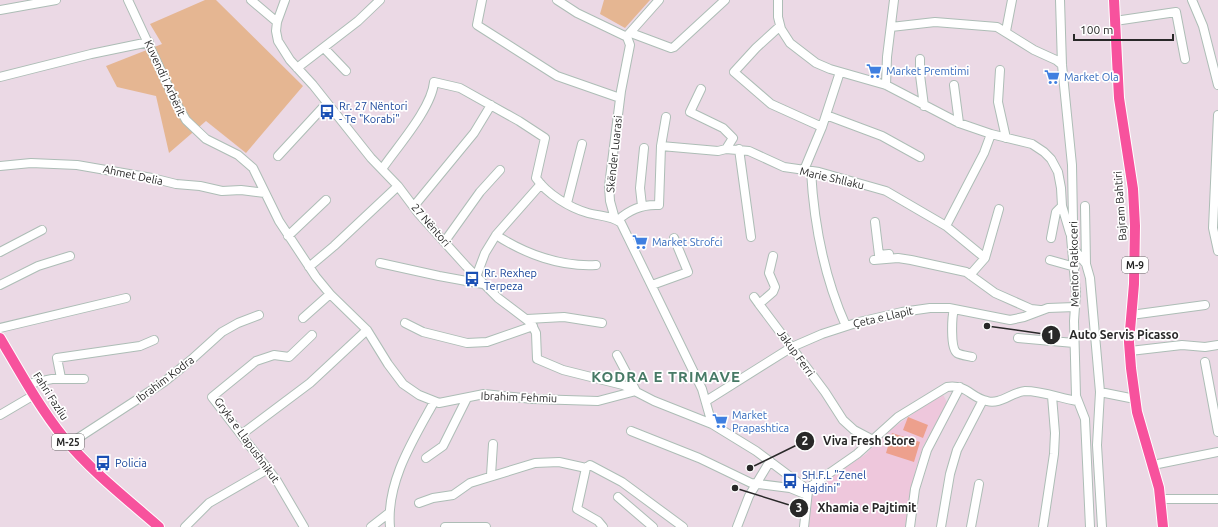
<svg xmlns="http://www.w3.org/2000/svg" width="1218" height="527" viewBox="0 0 1218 527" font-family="Ubuntu,sans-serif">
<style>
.education{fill:#eec7dc}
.green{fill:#e5b692}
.pitch{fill:#eda08d}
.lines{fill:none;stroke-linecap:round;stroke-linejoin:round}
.minor-casing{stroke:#adbdb6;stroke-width:10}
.major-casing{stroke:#fff;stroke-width:12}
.minor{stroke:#fff;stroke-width:8}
.major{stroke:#f7529d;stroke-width:10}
.labels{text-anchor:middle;stroke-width:3.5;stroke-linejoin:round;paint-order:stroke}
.shield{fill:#fff;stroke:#686868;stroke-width:1}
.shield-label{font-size:10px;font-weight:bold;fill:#282828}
.shop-label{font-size:11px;fill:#366cbe;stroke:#fff;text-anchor:start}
.street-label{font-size:11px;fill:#282828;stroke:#fff}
.transit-label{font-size:11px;fill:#164399;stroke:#fff;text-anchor:start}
.district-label{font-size:15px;font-weight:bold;letter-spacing:1px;fill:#477a66;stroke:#fff}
.leader{fill:none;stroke:#282828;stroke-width:1.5}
.callout-dot{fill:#282828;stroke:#fff;stroke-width:1.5}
.mark-label{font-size:12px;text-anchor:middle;font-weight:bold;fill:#fff}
.callout-label{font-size:12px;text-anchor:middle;font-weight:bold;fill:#282828;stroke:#fff;stroke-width:3.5;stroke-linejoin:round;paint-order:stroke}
</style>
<rect width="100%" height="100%" fill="#ebd9e5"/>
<path class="education" d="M 942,393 L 948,404 L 923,446 L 916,469 L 905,527 L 807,527 L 812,490 L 866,454 L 886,433 Z"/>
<path class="green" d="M 205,0 L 216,0 L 303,86 L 246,153 L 206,121 L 169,153 L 156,96 L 117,87 L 106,66 L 162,44 L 150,24 Z
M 604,0 L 650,0 L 625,28 L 600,14 Z"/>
<path class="pitch" d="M 908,417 L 928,425 L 923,438 L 903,430 Z
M 892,433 L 920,442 L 914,462 L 886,453 Z"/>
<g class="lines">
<defs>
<path id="minor" d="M 128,0 L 175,101 L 186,120 L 206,139 L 238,155 L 253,168 L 279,221 L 316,277 L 330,294 L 367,330 L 388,364 L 403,384 L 419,395 L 439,403 L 484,394 L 533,399 L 598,401 L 636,391 L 617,355
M 251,0 L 277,22
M 285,0 L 277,22 L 276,31 L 278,41 L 290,60 L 313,85 L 371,158 L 398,186 L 419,214 L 466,266 L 498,298 L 531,323 L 536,333 L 537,359 L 563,370 L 623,385 L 654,401 L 712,424 L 756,451 L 808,490
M 482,0 L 477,25 L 557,76 L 620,98
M 557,0 L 577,13 L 627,37
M 778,0 L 778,17 L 781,29 L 790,43 L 816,63 L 830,69 L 886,85 L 959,123 L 991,134 L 1032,144 L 1044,152 L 1051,159 L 1058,172 L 1061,188 L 1062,206 L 1070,233
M 1060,0 L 1062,65 L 1072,165 L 1073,222 L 1071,237 L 1076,293 L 1074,321 L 1076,396 L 1085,419 L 1090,527
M 1192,0 L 1203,26 L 1218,85
M 0,10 L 56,0
M 1115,21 L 1176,12 L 1185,59
M 779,27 L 756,48 L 734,72 L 771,104 L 822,127
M 891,27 L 935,22 L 997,27 L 1034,50 L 1056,60 L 1062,65
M 1006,31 L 1012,0
M 631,33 L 671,48 L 674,47 L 725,0
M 627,36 L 659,0
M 324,48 L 346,71
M 920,59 L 920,75 L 924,106
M 297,68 L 358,21 L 380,0
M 1000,70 L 998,102 L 1006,138
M 0,77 L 91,54 L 149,42
M 886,85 L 887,57 L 894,0
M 954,85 L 959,123
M 701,89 L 690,112 L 723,128 L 733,138 L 726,149
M 826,115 L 882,136 L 920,157
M 1218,115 L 1213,228 L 1218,251
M 661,146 L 718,151 L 726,149 L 749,151 L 784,167 L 819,172 L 886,191 L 946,226 L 985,258
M 739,149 L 751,237
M 278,156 L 327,103
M 0,166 L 31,163 L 77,165 L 152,178 L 176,184 L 200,186 L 222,191 L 241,190 L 265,193
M 382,169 C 397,147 432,108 434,82 L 460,88 L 519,121 L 545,138 L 536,178 C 547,194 570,208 588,213 C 599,216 613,216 621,223 L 702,389 L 712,424
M 804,170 L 822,127 L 840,72
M 811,171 C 814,225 824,277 846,326
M 567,203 L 582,144
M 414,206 L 474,133 L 491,105
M 642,206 L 640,188 L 644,148
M 1085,206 L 1086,264
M 615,219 L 610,201 L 609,186 L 621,91 L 630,45 L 627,37
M 618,220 C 630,209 643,204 659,205 L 661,146 L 666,117
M 875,222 L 879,255 L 889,254
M 946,226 L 984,153 L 991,134
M 496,235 C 525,254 561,267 596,265
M 288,236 L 326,200
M 1051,238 L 1056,212 L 1062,206
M 445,241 L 480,192 L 500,170
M 1074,249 L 1086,264 L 1090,278 L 1100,392 L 1135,399
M 0,252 L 42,230
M 773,256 L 769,273 L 775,287 L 773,292 L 759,304 L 825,392 L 843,420 L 854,430 L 873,440
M 874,260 L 898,258 L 911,260 L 966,272 L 995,293 L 1031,309 L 1040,310
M 1050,260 L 1075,267
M 380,263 L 439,276 L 483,284
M 309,267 L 334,246 L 398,186
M 970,275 L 985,258 L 999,209
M 476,277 L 485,253 L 496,235 L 541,184
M 0,285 L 38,266 L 70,256
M 652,285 L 688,272 L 674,238
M 754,297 L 759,304
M 954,309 C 952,316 950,348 957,353 C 960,355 968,356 972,357
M 1131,315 L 1205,305
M 303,318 L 330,294
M 527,319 L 564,317 L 602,323
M 405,323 L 423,332 L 467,343 L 487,342 L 533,326
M 0,328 L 126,298
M 1018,338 L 1074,343
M 1130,351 L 1182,345 L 1205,347 L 1218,345
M 1205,362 L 1218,432
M 61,378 L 57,358 L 140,346 L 154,340
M 28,384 L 52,379 L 84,379
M 1100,392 L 1097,445 L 1102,527
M 706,401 L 792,347 L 822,334 L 859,322 L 902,312 L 930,308 L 949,308 L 1010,320 L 1024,317 L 1048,308 L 1075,307
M 0,415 L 34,395
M 631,431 L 699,458 L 751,483 L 790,488 L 807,495
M 242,434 L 310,383 L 367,330
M 69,444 L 164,382 L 191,360 L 222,332 L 238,323 L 259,315
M 426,458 L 443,446 L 467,398
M 1153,465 L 1218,452
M 586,468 L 577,509 L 598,521 L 603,527
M 491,475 L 493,444
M 808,490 L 811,486 L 857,454 L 898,417 L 947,387 C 967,384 971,398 987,401 C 1000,405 1012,392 1025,391 C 1042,391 1060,398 1077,401
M 618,497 L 653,527
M 1161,499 L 1218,499
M 419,503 L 433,498 L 453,495 L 470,483 L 535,463 L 559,462 L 586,468 L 590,465 L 622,482 L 683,527
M 185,527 L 209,503 L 268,469
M 304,527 L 277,481 L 212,397 L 256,361 L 274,355 L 289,357 L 312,335
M 371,527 L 389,513
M 390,527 C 386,482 413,440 434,402
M 445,527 L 486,527
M 737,527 L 749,496 L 770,461
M 804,527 L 808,491
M 910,527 L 915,489 L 927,450 L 960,387
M 941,527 L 950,474 L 957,450 L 983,400
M 971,527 L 979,484
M 1043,527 L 1054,454 L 1055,433 L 1052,396"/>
<path id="major" d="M 1114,0 L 1119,98 L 1133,189 L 1135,226 L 1134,284 L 1129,342 L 1131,368 L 1137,412 L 1159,488 L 1163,527
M 0,338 C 20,372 39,407 64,438 C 91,471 127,499 159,527"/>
</defs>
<use href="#minor" class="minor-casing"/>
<use href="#major" class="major-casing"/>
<use href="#minor" class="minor"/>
<use href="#major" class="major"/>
</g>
<defs>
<symbol id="supermarket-bare" viewBox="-9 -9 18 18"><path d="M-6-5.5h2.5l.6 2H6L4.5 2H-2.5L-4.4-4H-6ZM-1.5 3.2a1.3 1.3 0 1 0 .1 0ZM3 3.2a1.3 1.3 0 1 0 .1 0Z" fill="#3f7fe0" stroke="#fff" stroke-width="2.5" paint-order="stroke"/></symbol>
<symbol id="bus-bare" viewBox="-9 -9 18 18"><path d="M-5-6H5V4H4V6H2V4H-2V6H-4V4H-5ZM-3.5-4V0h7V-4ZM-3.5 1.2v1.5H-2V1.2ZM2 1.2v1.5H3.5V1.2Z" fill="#1a4fb4" stroke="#fff" stroke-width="2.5" paint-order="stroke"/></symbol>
</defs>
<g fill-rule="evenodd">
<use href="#supermarket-bare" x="863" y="60" width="22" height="22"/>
<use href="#supermarket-bare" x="1041" y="66" width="22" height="22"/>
<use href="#bus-bare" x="316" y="101" width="22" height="22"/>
<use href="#supermarket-bare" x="629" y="231" width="22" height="22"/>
<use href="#bus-bare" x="461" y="268" width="22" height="22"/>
<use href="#supermarket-bare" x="709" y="410" width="22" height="22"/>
<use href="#bus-bare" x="92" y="452" width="22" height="22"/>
<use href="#bus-bare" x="779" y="470" width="22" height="22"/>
</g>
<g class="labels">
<g class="shield">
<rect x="1122" y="257" width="26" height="16" rx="3"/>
<rect x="52" y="434" width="32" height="16" rx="3"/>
</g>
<g class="shield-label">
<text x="1135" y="269">M-9</text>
<text x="68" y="446">M-25</text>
</g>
<g class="shop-label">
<text x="886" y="75">Market Premtimi</text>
<text x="1064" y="81">Market Ola</text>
<text x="652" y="246">Market Strofci</text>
<text x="732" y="419">Market<tspan x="732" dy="13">Prapashtica</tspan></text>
</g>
<g class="street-label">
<text transform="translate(165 78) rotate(65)" y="4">Kuvendi i Arbërit</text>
<text transform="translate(614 154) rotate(-84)" y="4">Skënder Luarasi</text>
<text transform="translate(133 175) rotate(12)" y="4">Ahmet Delia</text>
<text transform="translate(832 178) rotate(13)" y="4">Marie Shllaku</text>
<text transform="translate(1120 206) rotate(-94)" y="4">Bajram Bahtiri</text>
<text transform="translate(431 225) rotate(49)" y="4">27 Nëntori</text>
<text transform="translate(1074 264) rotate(-91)" y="4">Mentor Ratkoceri</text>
<text transform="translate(883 317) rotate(-13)" y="4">Çeta e Llapit</text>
<text transform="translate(796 353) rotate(54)" y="4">Jakup Ferri</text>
<text transform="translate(165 379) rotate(-37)" y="4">Ibrahim Kodra</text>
<text transform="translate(51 396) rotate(57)" y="4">Fahri Fazliu</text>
<text transform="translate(519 397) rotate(2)" y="4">Ibrahim Fehmiu</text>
<text transform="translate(247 440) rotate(54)" y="4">Gryka e Llapushnikut</text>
</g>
<g class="transit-label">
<text x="339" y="110">Rr. 27 Nëntori<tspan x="339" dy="13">- Te "Korabi"</tspan></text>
<text x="484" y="277">Rr. Rexhep<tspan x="484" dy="13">Terpeza</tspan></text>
<text x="115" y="467">Policia</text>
<text x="802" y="479">SH.F.L "Zenel<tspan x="802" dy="13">Hajdini"</tspan></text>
</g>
<g class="district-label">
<text x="666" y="382">KODRA E TRIMAVE</text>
</g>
</g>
<path class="leader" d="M987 326L1051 335M750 468L805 441M735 488L799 508"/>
<g class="callout-dot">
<circle cx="987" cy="326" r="4"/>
<circle cx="750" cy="468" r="4"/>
<circle cx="735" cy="488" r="4"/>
<circle cx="1051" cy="335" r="10"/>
<circle cx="805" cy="441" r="10"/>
<circle cx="799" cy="508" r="10"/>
</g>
<g class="mark-label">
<text x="1051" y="339">1</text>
<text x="805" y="445">2</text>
<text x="799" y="512">3</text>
</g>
<g class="callout-label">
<text x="1124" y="339">Auto Servis Picasso</text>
<text x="869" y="445">Viva Fresh Store</text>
<text x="867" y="512">Xhamia e Pajtimit</text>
</g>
<path d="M1074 34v6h99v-6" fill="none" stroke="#282828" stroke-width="2"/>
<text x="1080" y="34" font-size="12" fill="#282828" stroke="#ffffff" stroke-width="3" paint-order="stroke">100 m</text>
</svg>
